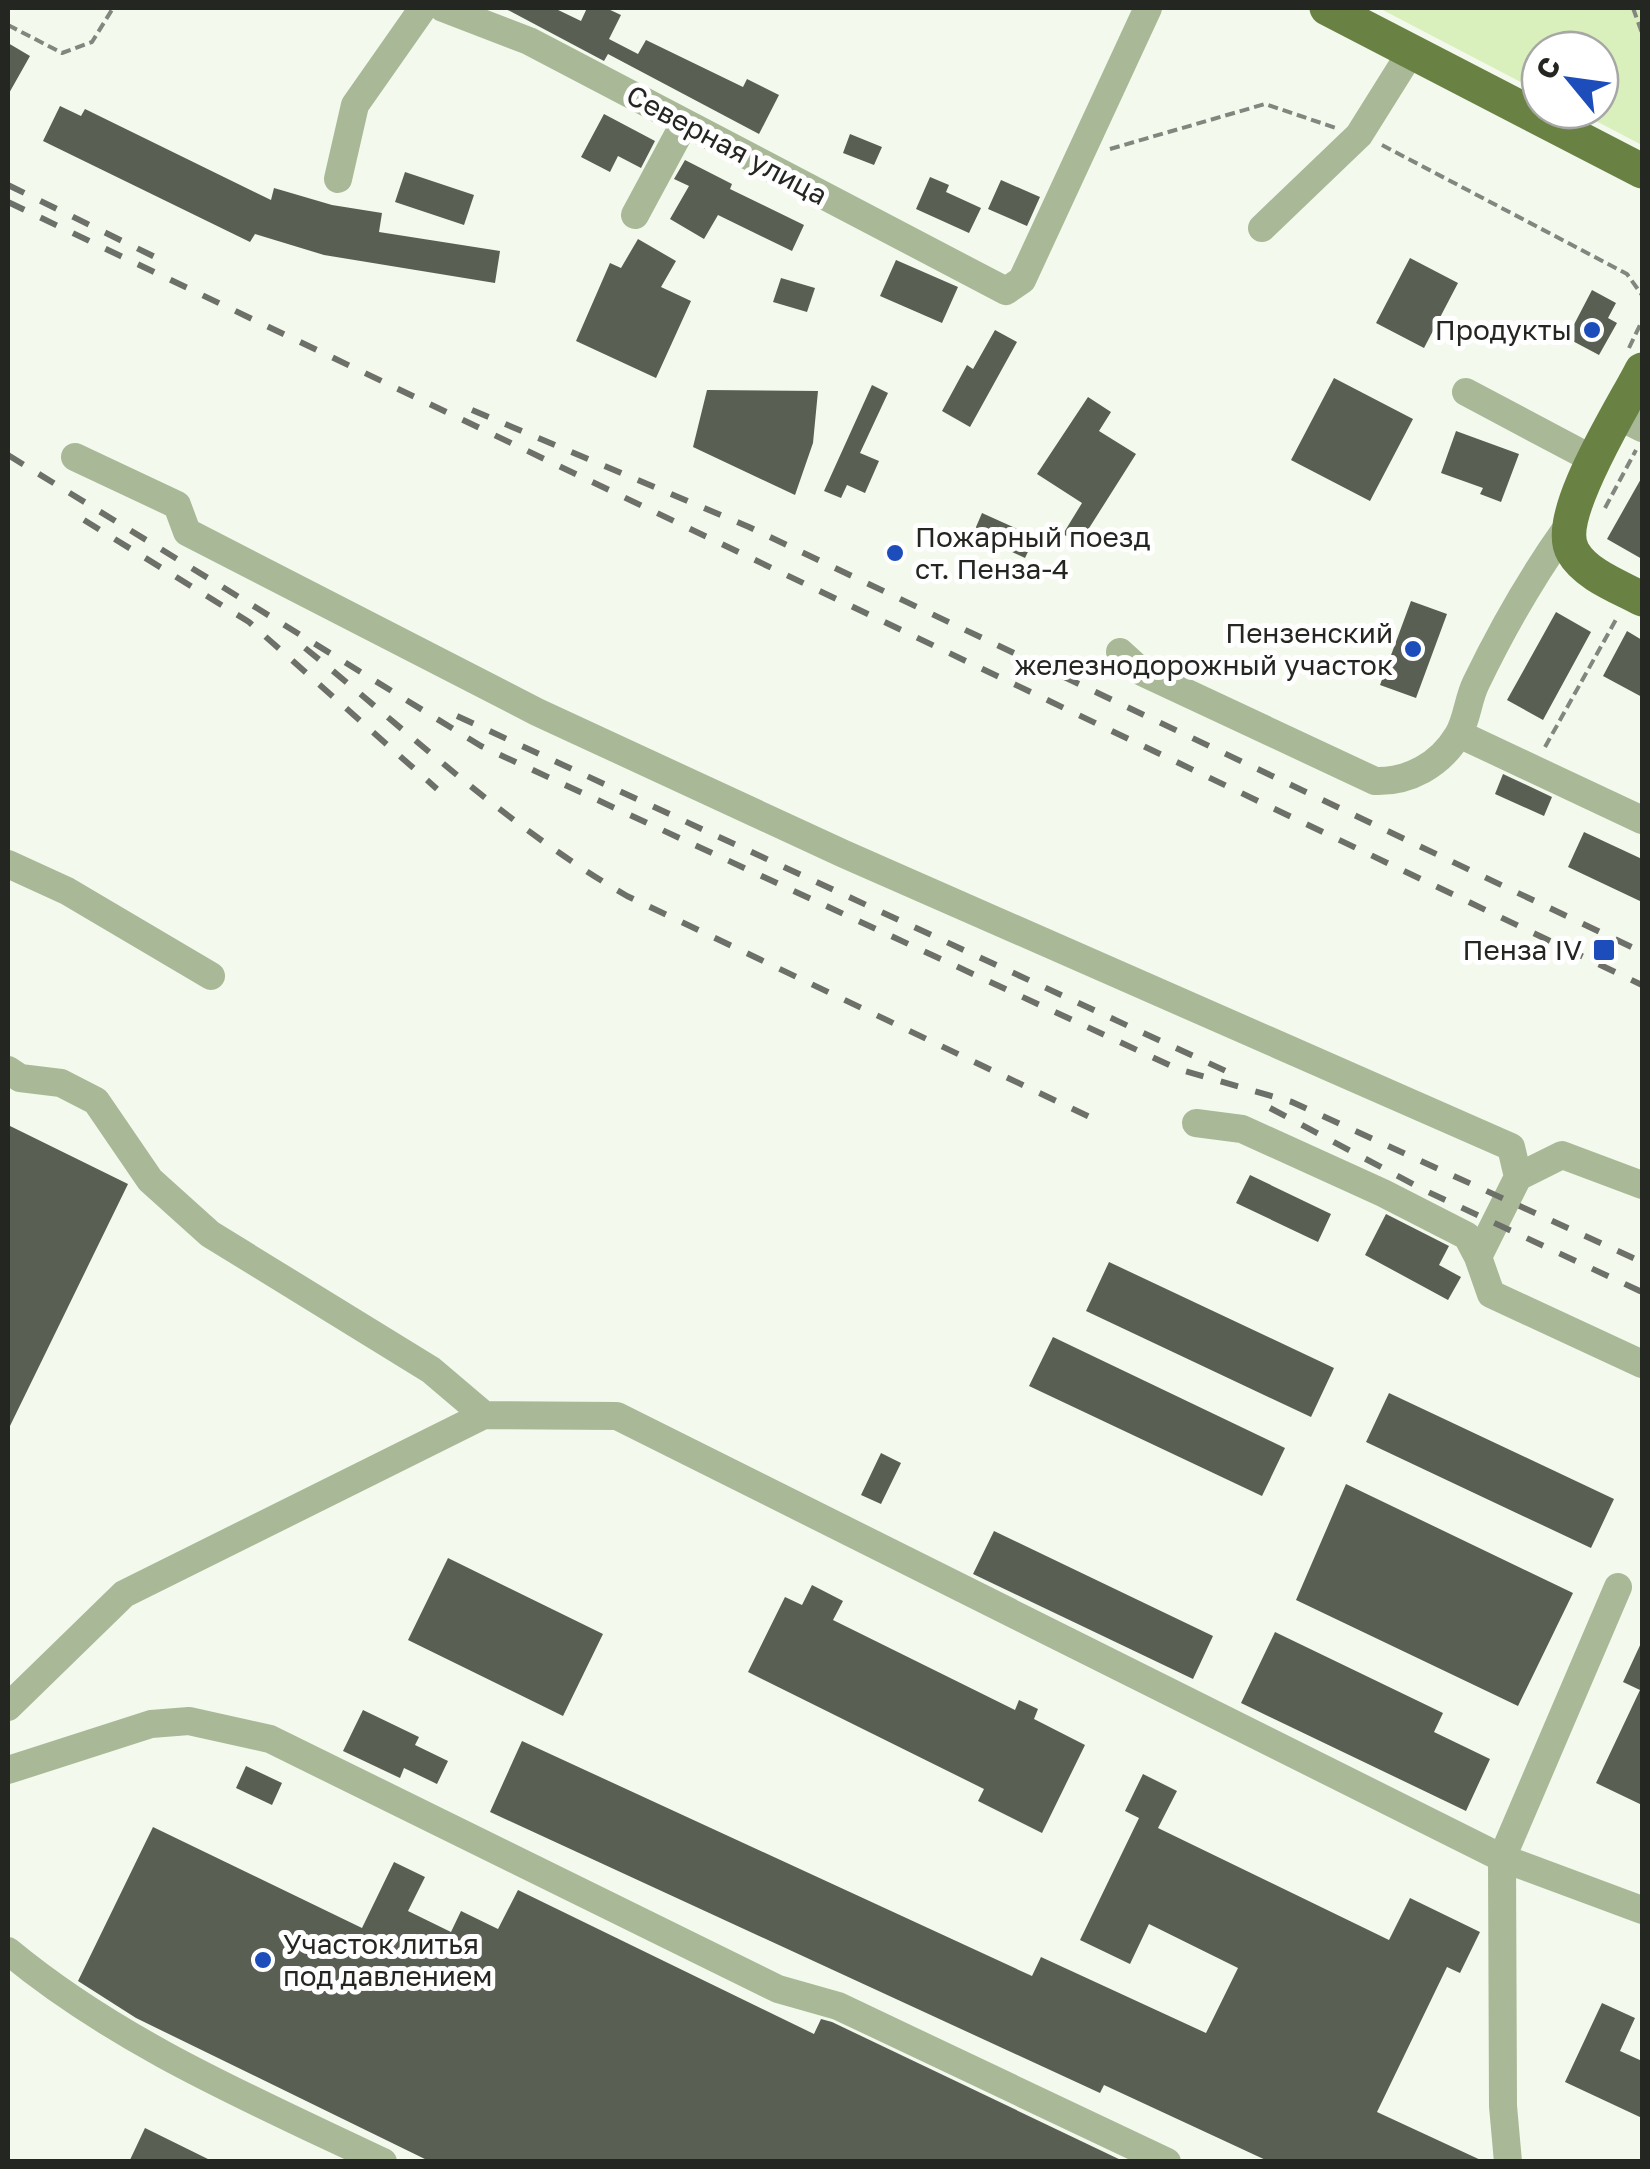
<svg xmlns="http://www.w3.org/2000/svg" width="1650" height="2169" viewBox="0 0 1650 2169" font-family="'Golos Text',sans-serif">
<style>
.green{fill:#d9efbc}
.building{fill:#5a5f54}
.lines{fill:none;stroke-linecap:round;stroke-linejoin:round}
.path{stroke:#82867e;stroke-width:4;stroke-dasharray:10 5;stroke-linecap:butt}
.minor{stroke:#a9b896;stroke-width:28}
.major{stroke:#698243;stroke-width:35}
.rail{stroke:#6d7069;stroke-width:6;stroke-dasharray:18 18;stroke-linecap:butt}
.poi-dot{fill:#1d4dba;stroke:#fff;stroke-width:4}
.labels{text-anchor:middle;stroke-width:10;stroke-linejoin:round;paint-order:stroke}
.street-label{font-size:28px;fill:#242621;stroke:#fff}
.poi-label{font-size:28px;fill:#242621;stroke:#fff;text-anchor:end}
</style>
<rect width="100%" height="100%" fill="#f3f9ec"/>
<path class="green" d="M 1379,8 L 1642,8 L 1642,145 L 1575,110 L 1600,110 L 1600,50 L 1540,50 L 1540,92 Z"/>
<path class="building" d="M 504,8 L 554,8 L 581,21 L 587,8 L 606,8 L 621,15 L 609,39 L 638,54 L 646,40 L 743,87 L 747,79 L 779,95 L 759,134 L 608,54 L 604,61 Z
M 8,43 L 30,56 L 8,95 Z
M 60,106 L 81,116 L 85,109 L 271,200 L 274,188 L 332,205 L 382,213 L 379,232 L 500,251 L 495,283 L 324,255 L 255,234 L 250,242 L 43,141 Z
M 604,114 L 655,141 L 641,168 L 618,156 L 610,172 L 581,157 Z
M 850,134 L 882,147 L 874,165 L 843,153 Z
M 685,160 L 732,184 L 730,189 L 804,225 L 792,251 L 718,215 L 704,239 L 670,219 L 689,186 L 674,179 Z
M 405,172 L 474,195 L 464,225 L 395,202 Z
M 930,177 L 949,185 L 946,192 L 981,208 L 969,233 L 916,209 Z
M 1001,180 L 1040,197 L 1027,226 L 988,209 Z
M 638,239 L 676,261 L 661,287 L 691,301 L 656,378 L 576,341 L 610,263 L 621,268 Z
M 1410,258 L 1458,283 L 1424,348 L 1376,323 Z
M 896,260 L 958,287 L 942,323 L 880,296 Z
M 781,278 L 815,288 L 807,312 L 773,302 Z
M 1592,290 L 1616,303 L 1608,318 L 1617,323 L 1599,355 L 1567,338 Z
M 995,330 L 1017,342 L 970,427 L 942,411 L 967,365 L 973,369 Z
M 1334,378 L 1413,419 L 1370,501 L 1291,460 Z
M 872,385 L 888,393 L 860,453 L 879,461 L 865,493 L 847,485 L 841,498 L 824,491 Z
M 707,390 L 818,391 L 813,443 L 795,495 L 693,447 Z
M 1088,397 L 1111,412 L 1099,431 L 1136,454 L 1079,544 L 1063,534 L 1082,503 L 1037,474 Z
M 1456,431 L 1519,454 L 1501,502 L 1480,494 L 1483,488 L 1441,473 Z
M 1642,477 L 1642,559 L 1607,539 Z
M 982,513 L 1035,537 L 1025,558 L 973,534 Z
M 1411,601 L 1447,614 L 1416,698 L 1380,685 Z
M 1556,612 L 1591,632 L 1543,720 L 1507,700 Z
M 1627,631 L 1642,640 L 1642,697 L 1603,676 Z
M 1503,774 L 1552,797 L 1544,816 L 1495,794 Z
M 1584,832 L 1642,859 L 1642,902 L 1568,867 Z
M 8,1125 L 128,1184 L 8,1430 Z
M 1250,1175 L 1331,1214 L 1318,1242 L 1236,1203 Z
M 1386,1214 L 1449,1246 L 1439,1265 L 1461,1277 L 1448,1300 L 1365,1255 Z
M 1109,1262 L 1334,1368 L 1311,1417 L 1086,1311 Z
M 1053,1337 L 1285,1448 L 1262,1496 L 1029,1386 Z
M 1389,1393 L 1614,1499 L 1591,1548 L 1366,1442 Z
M 881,1453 L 901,1463 L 881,1504 L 861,1495 Z
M 1346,1484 L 1573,1593 L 1518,1706 L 1296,1600 Z
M 994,1531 L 1213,1636 L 1193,1679 L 973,1574 Z
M 448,1558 L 603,1634 L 563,1716 L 408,1640 Z
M 812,1585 L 843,1601 L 833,1620 L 1015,1710 L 1019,1700 L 1038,1709 L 1034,1719 L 1085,1745 L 1042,1833 L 978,1801 L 984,1789 L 748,1672 L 785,1597 L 802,1605 Z
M 1275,1632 L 1443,1713 L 1434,1732 L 1490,1759 L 1466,1811 L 1241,1703 Z
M 1642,1641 L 1642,1805 L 1596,1783 L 1640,1690 L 1623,1682 Z
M 363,1710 L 419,1737 L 415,1745 L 448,1761 L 437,1784 L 404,1768 L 400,1778 L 343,1751 Z
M 522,1741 L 1032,1976 L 1041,1957 L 1206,2033 L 1238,1968 L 1149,1924 L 1130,1964 L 1080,1940 L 1139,1818 L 1125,1811 L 1143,1774 L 1177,1791 L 1158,1828 L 1389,1940 L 1410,1898 L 1480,1932 L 1460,1973 L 1447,1967 L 1377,2112 L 1485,2162 L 1270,2162 L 1104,2085 L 1100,2093 L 490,1812 Z
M 246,1766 L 282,1783 L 272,1805 L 236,1788 Z
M 153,1827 L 362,1928 L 394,1862 L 425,1877 L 408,1911 L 451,1932 L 461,1911 L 498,1929 L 518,1890 L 814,2034 L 821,2019 L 832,2022 L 1125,2162 L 431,2162 L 136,2018 L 78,1981 Z
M 1602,2003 L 1635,2018 L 1620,2051 L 1642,2061 L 1642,2118 L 1565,2082 Z
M 145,2128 L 214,2162 L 129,2162 Z"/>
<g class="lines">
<path class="path" d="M 1633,8 L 1642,33
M 8,25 L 62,53 L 92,42 L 113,8
M 1382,145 L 1627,274 L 1642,295
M 1110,149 L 1265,104 L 1336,128
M 1629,348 L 1642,321
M 1605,508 L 1636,450
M 1545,747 L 1618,616"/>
<path class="minor" d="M 443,8 L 529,41 L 1006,291 L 1022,280 L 1148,8
M 338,179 L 355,105 L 423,8
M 635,215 L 684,124
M 1262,228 L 1359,135 L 1411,52
M 1466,392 L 1596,461
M 1618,416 L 1642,428
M 75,457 L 177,505 L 187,532 L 537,712 L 844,854 L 1511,1147 L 1518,1177
M 1120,652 L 1142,672 L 1375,781 C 1409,782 1440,765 1458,735 C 1467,720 1468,699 1476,683 C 1502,629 1531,578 1566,529
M 1459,734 L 1642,820
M 8,864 L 67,891 L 211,976
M 8,1070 L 20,1078 L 61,1083 L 96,1101 L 150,1180 L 210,1234 L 431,1370 L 484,1415
M 1196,1123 L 1242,1129 L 1383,1193 L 1467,1236 L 1478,1257
M 1642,1185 L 1562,1155 L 1518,1177 L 1478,1257 L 1491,1294 L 1642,1364
M 8,1707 L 124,1594 L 484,1415 L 617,1416 L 1502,1858 L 1642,1910
M 8,1770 L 151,1724 L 189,1721 L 270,1739 L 778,1989 L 838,2006 L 1167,2162
M 8,1951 C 119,2043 253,2100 383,2162
M 1508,2162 L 1503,2106 L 1502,1858 L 1618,1587"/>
<path class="major" d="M 1327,8 L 1642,171
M 1642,370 C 1624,406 1552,517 1573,552 C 1586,575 1620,587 1642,599"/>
<path class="rail" d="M 8,185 L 157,258
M 8,202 L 1642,985
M 472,410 L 749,527 L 1642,952
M 8,455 L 481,746 L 1178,1069 L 1292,1102 L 1642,1262
M 84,520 L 249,622 L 437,789
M 305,648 C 411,734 508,827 627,896 L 1094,1119
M 457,716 L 1228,1072
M 1270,1108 L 1426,1191 L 1642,1292"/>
</g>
<g class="poi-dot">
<circle cx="1592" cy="330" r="10"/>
<circle cx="895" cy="553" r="10"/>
<circle cx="1413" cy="649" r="10"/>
<rect x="1592" y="938" width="24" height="24" rx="5"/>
<circle cx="263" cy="1960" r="10"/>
</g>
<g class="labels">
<g class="street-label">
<text transform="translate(727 145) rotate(28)" y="10">Северная улица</text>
</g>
<g class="poi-label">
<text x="1572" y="340">Продукты</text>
<text x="915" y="547" text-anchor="start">Пожарный поезд<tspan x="915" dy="32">ст. Пенза-4</tspan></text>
<text x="1393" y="643">Пензенский<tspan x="1393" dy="32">железнодорожный участок</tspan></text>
<text x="1582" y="960">Пенза IV</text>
<text x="283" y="1954" text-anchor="start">Участок литья<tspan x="283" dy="32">под давлением</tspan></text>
</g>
</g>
<rect width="1650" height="2169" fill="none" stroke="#242621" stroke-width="20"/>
<g transform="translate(1570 80) rotate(299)"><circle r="48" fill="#ffffff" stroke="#a7a8a6" stroke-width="2.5"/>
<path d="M0-8L18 38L0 25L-18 38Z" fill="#1d4dba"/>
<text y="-15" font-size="28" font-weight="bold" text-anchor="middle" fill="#242621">С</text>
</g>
</svg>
